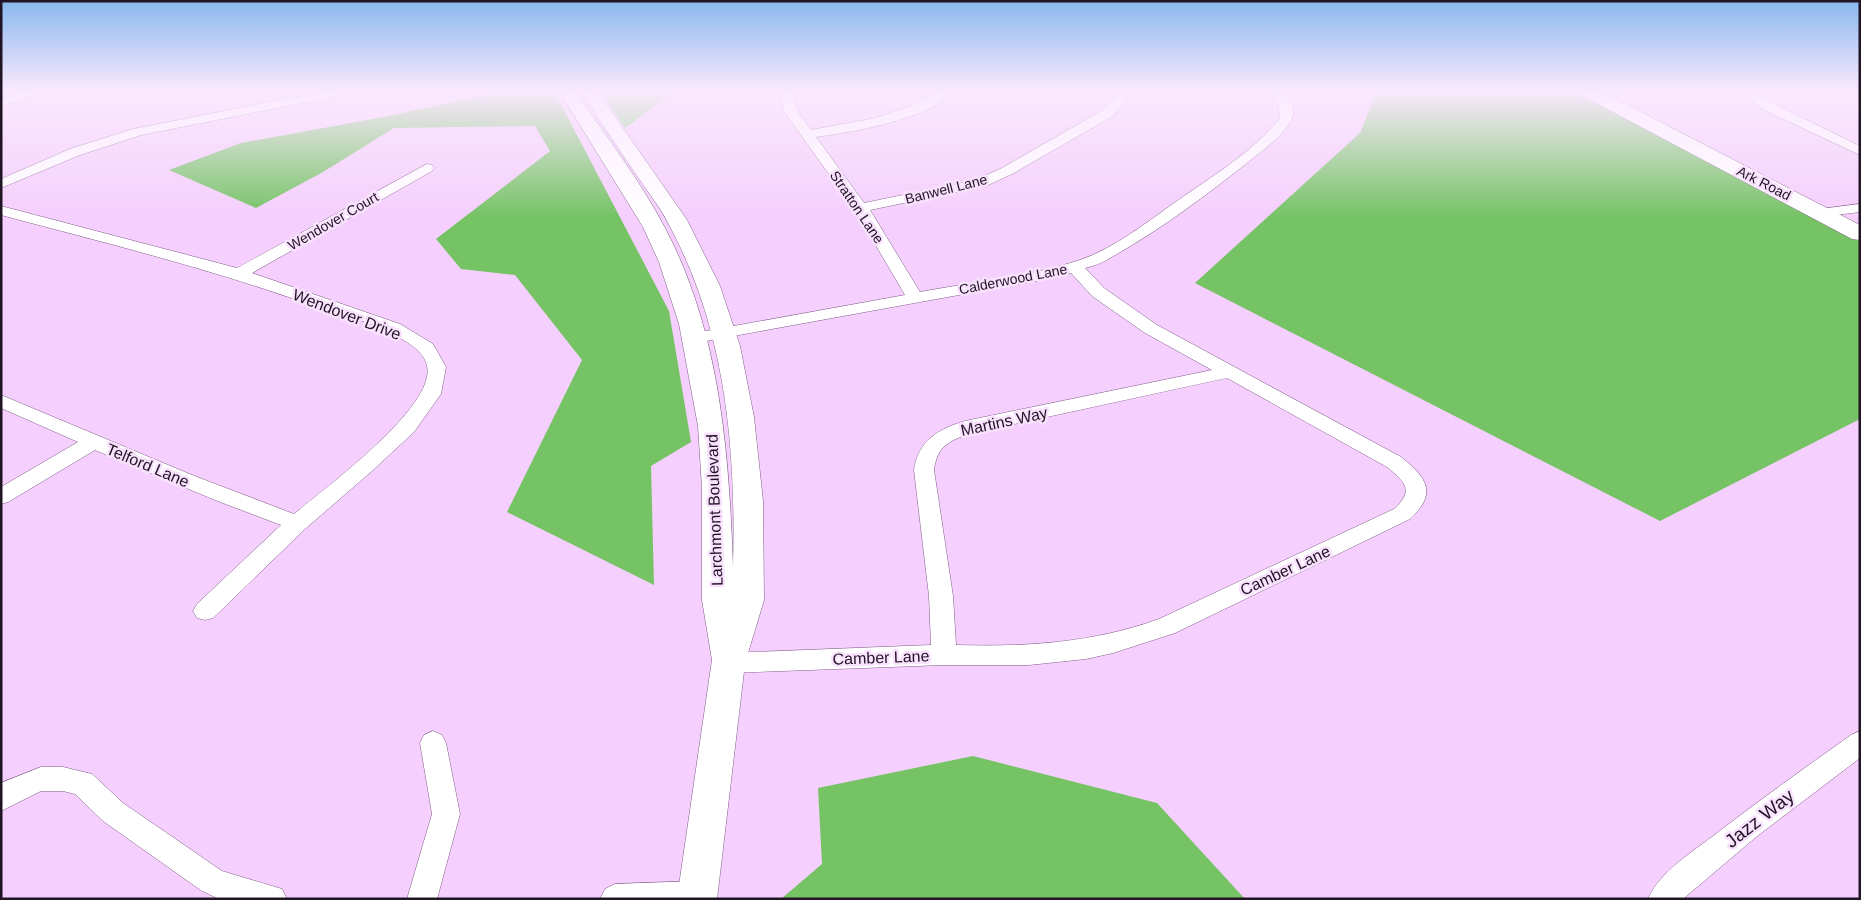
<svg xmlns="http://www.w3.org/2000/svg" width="1861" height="900" viewBox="0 0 1861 900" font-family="Arial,sans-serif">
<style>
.green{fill:#85d376}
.forest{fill:#75c365}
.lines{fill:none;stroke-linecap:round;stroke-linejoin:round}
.street-casing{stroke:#805e87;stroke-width:1}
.secondary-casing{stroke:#805e87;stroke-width:1}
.street{fill:#fff;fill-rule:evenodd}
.secondary{fill:#fff;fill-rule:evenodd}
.labels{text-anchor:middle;stroke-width:5;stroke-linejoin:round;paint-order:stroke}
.far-street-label{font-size:14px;fill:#211424;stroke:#f9e2fe}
.street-label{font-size:16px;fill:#211424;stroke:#f9e2fe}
.near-street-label{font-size:19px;fill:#211424;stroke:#f9e2fe}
</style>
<rect width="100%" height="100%" fill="#f5cffd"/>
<path class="green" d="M 600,91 L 675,91 L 625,128 Z"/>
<path class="forest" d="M 492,91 L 554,91 L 669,311 L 691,442 L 651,466 L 654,585 L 507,512 L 582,360 L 515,275 L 461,269 L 436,239 L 550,151 L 535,126 L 394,128 L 323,172 L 256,208 L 169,170 L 241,143 L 378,118 L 492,94 Z
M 1400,91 L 1623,91 L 1626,95 L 1606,99 L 1860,233 L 1860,419 L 1660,521 L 1195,283 L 1360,133 L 1375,95 Z
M 973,756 L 1157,803 L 1245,899 L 781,899 L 822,864 L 818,788 Z"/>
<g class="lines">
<defs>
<path id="street" d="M 22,91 L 39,91 L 37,94 L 1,107 L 1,99 Z
M 325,91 L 349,91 L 343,95 L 141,135 L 80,155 L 1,188 L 1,179 L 70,149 L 133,129 Z
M 784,91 L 796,91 C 790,106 802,118 811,130 L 876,118 L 911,106 L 938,91 L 952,91 C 931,120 850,132 816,137 L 864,203 L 976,180 L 1002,168 L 1103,110 L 1115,98 L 1113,91 L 1125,91 L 1127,99 L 1113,116 L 1012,174 L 986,186 L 870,210 L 920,292 C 973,282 1029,277 1080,260 C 1115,248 1147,222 1177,201 C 1211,177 1254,151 1280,118 L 1278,103 L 1269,91 L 1282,91 C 1288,98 1297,109 1292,118 C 1285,135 1265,148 1252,159 C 1207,195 1160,230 1110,258 C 1102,263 1094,266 1085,268 L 1104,288 L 1157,325 L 1401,457 C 1428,478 1437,494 1410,519 L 1175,633 L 1113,653 L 1086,659 L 1029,665 L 944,665 L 728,673 L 719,670 L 716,663 L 719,656 L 728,653 L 931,645 L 929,596 L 914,470 C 918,441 938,429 965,421 L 1212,370 L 1145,333 L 1092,296 L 1071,273 L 1052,278 L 695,343 L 689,342 L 686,338 L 689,334 L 695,333 L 905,295 L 858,215 L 784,111 L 781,98 ZM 1227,378 L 1387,467 C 1405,482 1415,490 1394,509 L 1159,619 C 1093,643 1025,647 956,645 L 953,596 L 934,470 C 937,447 948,441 969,434 Z
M 1739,91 L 1753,91 L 1774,104 L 1860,146 L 1860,155 L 1764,110 Z
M 427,164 L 432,165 L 434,168 L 432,171 L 252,273 L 400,324 L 433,344 L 446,367 L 441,394 L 414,432 L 372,471 L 305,529 L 213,618 L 205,620 L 197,618 L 193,611 L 197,604 L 281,525 L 215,500 L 95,450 L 8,502 L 1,504 L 1,487 L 78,442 L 1,408 L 1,395 L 192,475 L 294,514 C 324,489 437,406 427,366 C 424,349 403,340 389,332 C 365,320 329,311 303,302 C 204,267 102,242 1,215 L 1,206 L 237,268 Z
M 1860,204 L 1860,212 L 1820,217 L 1815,216 L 1813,213 L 1815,210 L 1820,209 Z
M 433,731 L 442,735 L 446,743 L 460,814 L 437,899 L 407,899 L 432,814 L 420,743 L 424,735 Z
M 1860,731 L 1860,758 L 1756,837 L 1683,899 L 1648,899 C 1660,871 1694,851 1717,833 C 1761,799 1806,767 1851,735 Z
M 41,767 L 63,767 L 92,774 L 123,803 L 222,871 L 282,889 L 287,899 L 219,899 L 202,891 L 103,821 L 75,794 L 63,791 L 41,791 L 1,811 L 1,783 Z
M 698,881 L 708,886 L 713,896 L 712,899 L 600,899 L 605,889 L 615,884 Z"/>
<path id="secondary" d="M 559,91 L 575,91 C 606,136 640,180 665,228 C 720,332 729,452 733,567 C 736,447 726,328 667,221 C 660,207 650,195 642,183 C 621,152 600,122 581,91 L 597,91 L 687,220 L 720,286 L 740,346 L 754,417 L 763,501 L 764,600 L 745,663 L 717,899 L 677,899 L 712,660 L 702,600 L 702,488 L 698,426 L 679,324 L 659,262 L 643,227 Z
M 1578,91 L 1600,91 L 1860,225 L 1860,240 L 1852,239 L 1581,95 Z"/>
</defs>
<use href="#street" class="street-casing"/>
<use href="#secondary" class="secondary-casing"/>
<use href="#street" class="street"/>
<use href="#secondary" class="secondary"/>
</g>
<linearGradient id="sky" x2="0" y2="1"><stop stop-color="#89b8ee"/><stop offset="0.42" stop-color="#fae9fe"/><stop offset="1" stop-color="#fae9fe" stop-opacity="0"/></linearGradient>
<rect width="1861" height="217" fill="url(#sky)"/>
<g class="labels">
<g class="far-street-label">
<text transform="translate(1764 183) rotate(27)" y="5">Ark Road</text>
<text transform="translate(946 189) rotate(-14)" y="5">Banwell Lane</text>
<text transform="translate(857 207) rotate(56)" y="5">Stratton Lane</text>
<text transform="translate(333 221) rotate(-30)" y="5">Wendover Court</text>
<text transform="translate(1013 279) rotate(-11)" y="5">Calderwood Lane</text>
</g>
<g class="street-label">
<text transform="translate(347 314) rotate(21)" y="6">Wendover Drive</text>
<text transform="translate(1004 421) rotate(-12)" y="6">Martins Way</text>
<text transform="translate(148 465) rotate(23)" y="6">Telford Lane</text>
<text transform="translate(714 510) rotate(-92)" y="6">Larchmont Boulevard</text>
<text transform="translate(1285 570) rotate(-25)" y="6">Camber Lane</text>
<text transform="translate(881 657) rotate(-2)" y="6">Camber Lane</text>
</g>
<g class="near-street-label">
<text transform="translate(1759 818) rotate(-38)" y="7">Jazz Way</text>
</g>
</g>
<rect width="1861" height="900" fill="none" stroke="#211424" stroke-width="5"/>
</svg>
